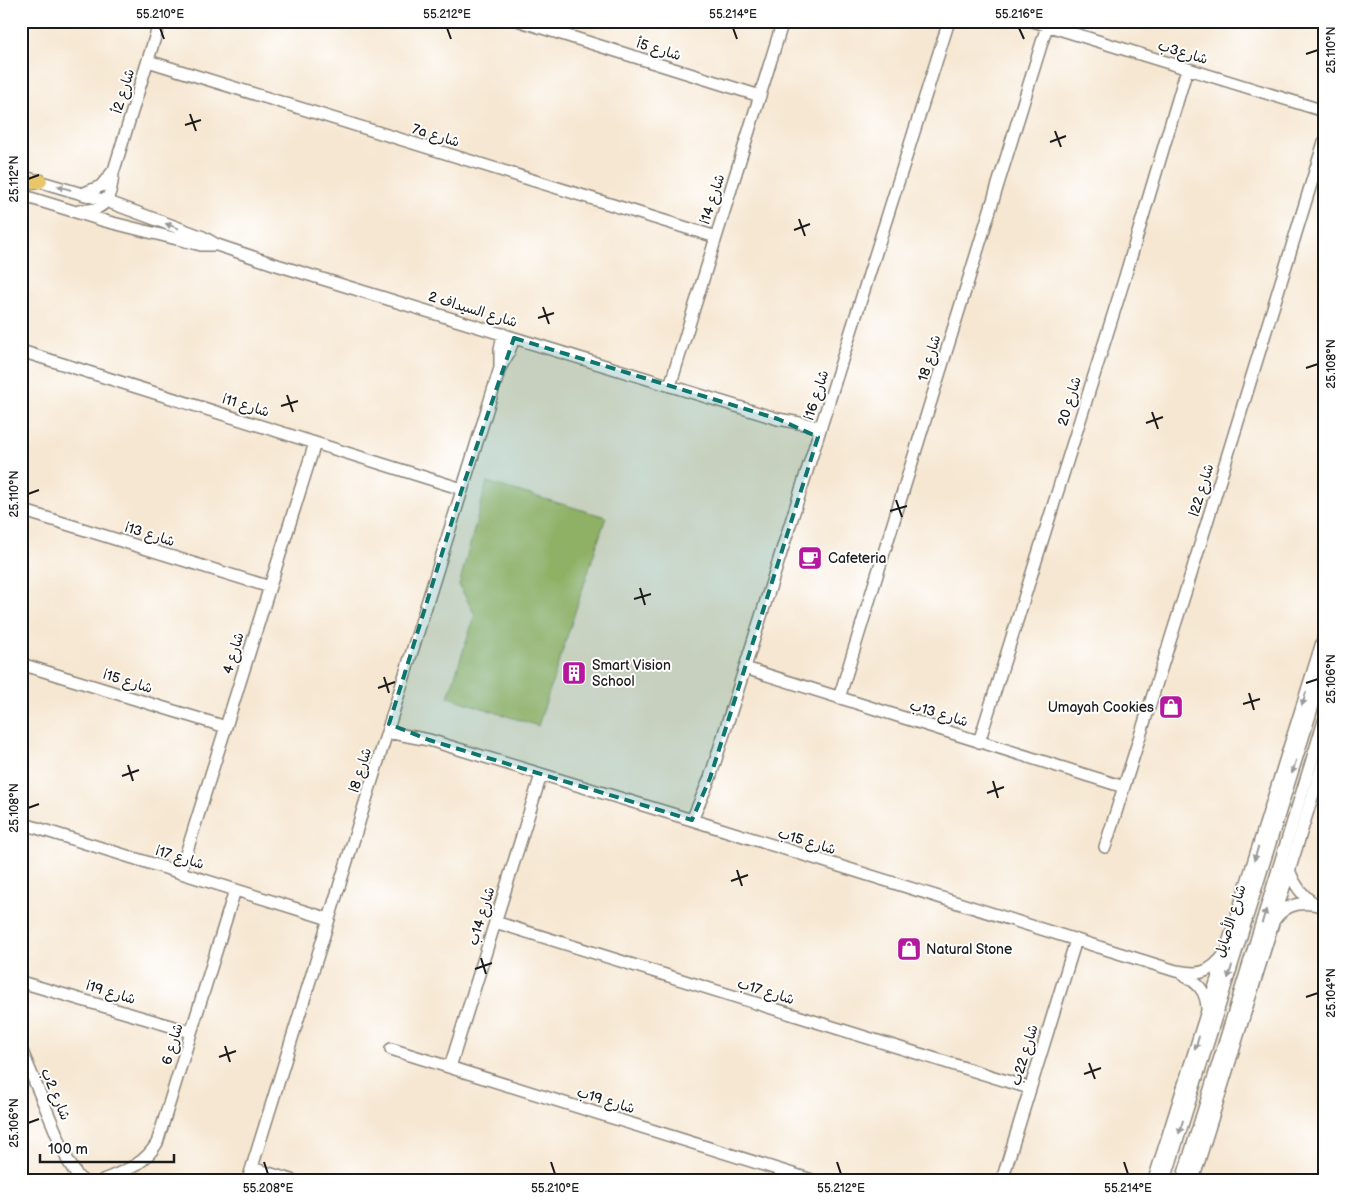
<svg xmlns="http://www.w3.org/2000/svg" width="1345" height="1201" viewBox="0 0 1345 1201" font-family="'Balsamiq Sans','Playpen Sans Arabic',sans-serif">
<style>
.green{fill:#afc063;stroke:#666e40}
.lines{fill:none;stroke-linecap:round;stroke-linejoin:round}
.minor-casing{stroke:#898277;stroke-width:14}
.major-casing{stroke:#898277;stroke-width:16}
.minor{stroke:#fff;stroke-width:11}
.major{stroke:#e9c769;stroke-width:14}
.oneway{fill:#999}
.marked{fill:#0f766e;fill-opacity:0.2;stroke:#0f766e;stroke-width:4;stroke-dasharray:10 6;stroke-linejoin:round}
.ticks{fill:none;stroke:#1c1c1c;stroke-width:2}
.labels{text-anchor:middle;stroke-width:4;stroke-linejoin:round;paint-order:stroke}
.street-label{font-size:14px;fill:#1c1c1c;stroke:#fff}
.poi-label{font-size:14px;fill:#1c1c1c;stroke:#fff;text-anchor:start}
.neatline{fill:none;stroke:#1c1c1c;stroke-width:2}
.ticks-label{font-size:12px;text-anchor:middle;fill:#1c1c1c}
</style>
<rect width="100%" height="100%" fill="#fff"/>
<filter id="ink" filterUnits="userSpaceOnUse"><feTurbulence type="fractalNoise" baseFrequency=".02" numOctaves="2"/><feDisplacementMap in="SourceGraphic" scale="10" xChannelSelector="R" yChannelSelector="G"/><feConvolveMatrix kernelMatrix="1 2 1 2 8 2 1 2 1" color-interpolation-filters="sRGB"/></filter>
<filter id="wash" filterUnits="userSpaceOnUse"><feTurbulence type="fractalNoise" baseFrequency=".0096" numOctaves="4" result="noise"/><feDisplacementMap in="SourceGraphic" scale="20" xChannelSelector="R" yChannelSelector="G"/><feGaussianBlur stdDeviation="1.12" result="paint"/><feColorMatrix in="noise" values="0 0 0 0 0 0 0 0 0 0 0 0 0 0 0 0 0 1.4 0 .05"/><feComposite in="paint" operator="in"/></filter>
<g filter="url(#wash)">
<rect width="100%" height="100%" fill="#f6e7d2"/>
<path class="green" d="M 487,482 L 606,517 L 538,726 L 448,697 L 475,615 L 459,585 Z"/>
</g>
<g filter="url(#ink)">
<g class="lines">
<defs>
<path id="minor" d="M 520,21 L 760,96
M 1033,21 L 1324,111
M 148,61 L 716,237
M 21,176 L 106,201 L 203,237 L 217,245 L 277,265 L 778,419 L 821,427
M 82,194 L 101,186 L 114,170 L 160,21
M 21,195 L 105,221 L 201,245 L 215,245
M 81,210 C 106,212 111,197 113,174
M 21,351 L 462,489
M 500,368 L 500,350 L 503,334
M 670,386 L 783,21
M 21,510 L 270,587
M 21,664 L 226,727
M 745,668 L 1124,787
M 839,698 L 1047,26
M 387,732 L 429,740 L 692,820 L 1176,971 C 1182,972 1189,973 1195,973 C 1219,973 1234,939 1246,921
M 979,742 L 1124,280 L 1187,69
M 692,820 L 710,778 L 949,21
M 21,823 L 329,919
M 1105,847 L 1192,571 L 1324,142
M 1289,870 C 1294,884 1302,896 1315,904
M 180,873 L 315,443
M 1274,920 C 1286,903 1305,900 1324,907
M 495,922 L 1029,1088
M 1229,940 L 1324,636
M 1182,974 C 1197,982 1207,991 1207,1009
M 21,982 L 191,1032
M 21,1049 L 68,1161 L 78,1177 L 82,1180
M 391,1049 L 812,1180
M 450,1067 L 541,775
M 252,1168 L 291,1180
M 103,1180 C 125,1171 144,1165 157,1143 L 235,890
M 248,1180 L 500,368 L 508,354 L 514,338
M 1002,1180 L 1076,940
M 1154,1180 L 1223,960
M 1165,1180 L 1324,670
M 1182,1180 L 1324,721
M 1193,1180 L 1324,759"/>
<path id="major" d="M 21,184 L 40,181"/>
</defs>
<use href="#minor" class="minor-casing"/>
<use href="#major" class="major-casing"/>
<use href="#minor" class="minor"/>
<use href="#major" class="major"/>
</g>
<defs><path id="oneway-solid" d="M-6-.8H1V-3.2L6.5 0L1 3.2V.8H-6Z" transform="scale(1.25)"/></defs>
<g class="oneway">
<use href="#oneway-solid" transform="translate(64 188) rotate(-164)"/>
<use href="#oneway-solid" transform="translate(172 226) rotate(-160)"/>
<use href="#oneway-solid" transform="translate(1304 699) rotate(107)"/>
<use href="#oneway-solid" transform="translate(1294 767) rotate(107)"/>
<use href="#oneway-solid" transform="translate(1256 854) rotate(107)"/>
<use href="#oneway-solid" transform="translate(1264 916) rotate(-73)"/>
<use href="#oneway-solid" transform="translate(1230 972) rotate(107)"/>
<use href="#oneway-solid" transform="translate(1197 1043) rotate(107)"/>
<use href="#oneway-solid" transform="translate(1181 1127) rotate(107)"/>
</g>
</g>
<path class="marked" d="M 514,338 L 778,419 L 818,437 L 710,778 L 692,820 L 429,740 L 389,724 L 462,489 Z"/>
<path class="ticks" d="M 160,28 L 164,39M 447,28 L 451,39M 733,28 L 737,39M 1019,28 L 1024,39M 1306,54 L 1318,50M 190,114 L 196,131M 185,125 L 201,120M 1055,131 L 1061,147M 1050,142 L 1066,136M 28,179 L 39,175M 799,219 L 805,236M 794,230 L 810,224M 543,307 L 549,324M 538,318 L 554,313M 1306,368 L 1318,364M 287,395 L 293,412M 281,406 L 298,401M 1152,412 L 1158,429M 1146,423 L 1163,417M 28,494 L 39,490M 896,500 L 902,517M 890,511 L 907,506M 640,588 L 645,605M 634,599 L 651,594M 384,677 L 389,693M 1306,683 L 1318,679M 378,688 L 395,682M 1249,693 L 1254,710M 1243,704 L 1260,699M 128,765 L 133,781M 122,776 L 139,770M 993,781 L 998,798M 987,793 L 1004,787M 28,808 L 39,804M 737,870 L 742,886M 731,881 L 748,875M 481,958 L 486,974M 475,969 L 492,963M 1306,997 L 1318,993M 225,1046 L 230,1062M 219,1057 L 236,1051M 1089,1063 L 1095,1079M 1084,1074 L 1101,1068M 28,1123 L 39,1119M 264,1162 L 268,1174M 551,1162 L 555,1174M 837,1162 L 841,1174M 1124,1162 L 1128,1174"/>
<defs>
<symbol id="cafe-square" viewBox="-11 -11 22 22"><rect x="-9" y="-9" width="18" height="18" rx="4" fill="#b5179e" stroke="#fff"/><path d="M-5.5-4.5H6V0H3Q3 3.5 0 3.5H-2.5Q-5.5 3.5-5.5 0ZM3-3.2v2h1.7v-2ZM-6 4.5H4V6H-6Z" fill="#fff"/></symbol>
<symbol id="building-square" viewBox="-11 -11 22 22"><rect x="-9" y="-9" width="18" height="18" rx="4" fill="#b5179e" stroke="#fff"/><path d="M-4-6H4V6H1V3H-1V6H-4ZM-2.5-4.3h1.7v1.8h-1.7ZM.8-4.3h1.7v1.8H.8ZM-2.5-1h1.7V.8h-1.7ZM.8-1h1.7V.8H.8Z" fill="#fff"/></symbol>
<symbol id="shop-square" viewBox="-11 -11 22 22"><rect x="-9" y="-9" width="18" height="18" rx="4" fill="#b5179e" stroke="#fff"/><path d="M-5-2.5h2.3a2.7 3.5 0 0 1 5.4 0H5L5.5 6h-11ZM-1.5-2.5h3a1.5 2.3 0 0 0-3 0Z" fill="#fff"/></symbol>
</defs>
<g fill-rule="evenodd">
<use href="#cafe-square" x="796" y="544" width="28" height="28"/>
<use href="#building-square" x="560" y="659" width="28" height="28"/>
<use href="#shop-square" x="1157" y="693" width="28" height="28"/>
<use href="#shop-square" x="895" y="935" width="28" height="28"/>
</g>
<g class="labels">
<g class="street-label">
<text transform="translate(659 49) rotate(17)" y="5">شارع 5أ</text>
<text transform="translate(1183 52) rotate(17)" y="5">شارع3ب</text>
<text transform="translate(123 91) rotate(-73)" y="5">شارع 2أ</text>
<text transform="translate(436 135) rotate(17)" y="5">7a شارع</text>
<text transform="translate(712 199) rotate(-72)" y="5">شارع 14ا</text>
<text transform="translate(473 309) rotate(17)" y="5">شارع السيداف 2</text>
<text transform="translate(929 358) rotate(-73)" y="5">شارع 18</text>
<text transform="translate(816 395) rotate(-72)" y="5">شارع 16ا</text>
<text transform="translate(1069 401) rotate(-73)" y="5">شارع 20</text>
<text transform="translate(246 405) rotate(17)" y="5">شارع 11ا</text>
<text transform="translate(1201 490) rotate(-73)" y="5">شارع 22ا</text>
<text transform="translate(150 534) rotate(17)" y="5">شارع 13ا</text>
<text transform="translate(233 653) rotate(-73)" y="5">شارع 4</text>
<text transform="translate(128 681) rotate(17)" y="5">شارع 15ا</text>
<text transform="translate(939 713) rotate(17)" y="5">شارع 13ب</text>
<text transform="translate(360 770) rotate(-73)" y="5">شارع 8ا</text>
<text transform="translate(807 841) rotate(17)" y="5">شارع 15ب</text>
<text transform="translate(180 857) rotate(17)" y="5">شارع 17ا</text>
<text transform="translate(481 916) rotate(-73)" y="5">شارع 14ب</text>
<text transform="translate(1230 921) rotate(-73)" y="5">شارع الأصايل</text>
<text transform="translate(766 991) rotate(17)" y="5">شارع 17ب</text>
<text transform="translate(111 992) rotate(17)" y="5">شارع 19ا</text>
<text transform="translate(172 1044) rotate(-73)" y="5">شارع 6</text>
<text transform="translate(1024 1055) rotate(-73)" y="5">شارع 22ب</text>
<text transform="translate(56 1094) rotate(67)" y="5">شارع 2ب</text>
<text transform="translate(606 1100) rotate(17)" y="5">شارع 19ب</text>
</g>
<g class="poi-label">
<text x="828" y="563">Cafeteria</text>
<text x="592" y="670">Smart Vision<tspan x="592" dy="16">School</tspan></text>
<text x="1154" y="712" text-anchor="end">Umayah Cookies</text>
<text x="926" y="954">Natural Stone</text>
</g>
</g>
<rect width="1345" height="1201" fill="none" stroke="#fff" stroke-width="55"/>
<path d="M40 1154v8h134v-8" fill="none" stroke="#1c1c1c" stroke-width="2.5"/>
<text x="48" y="1154" font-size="15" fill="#1c1c1c" stroke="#ffffff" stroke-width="4" paint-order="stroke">100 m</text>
<rect x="28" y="28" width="1290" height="1146" class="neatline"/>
<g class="ticks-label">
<text x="160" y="18">55.210°E</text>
<text x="447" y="18">55.212°E</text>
<text x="733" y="18">55.214°E</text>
<text x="1019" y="18">55.216°E</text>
<text transform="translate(1331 50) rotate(-90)" y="4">25.110°N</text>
<text transform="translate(14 179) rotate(-90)" y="4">25.112°N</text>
<text transform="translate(1331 364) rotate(-90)" y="4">25.108°N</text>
<text transform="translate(14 494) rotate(-90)" y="4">25.110°N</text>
<text transform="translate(1331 679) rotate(-90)" y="4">25.106°N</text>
<text transform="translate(14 808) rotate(-90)" y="4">25.108°N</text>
<text transform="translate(1331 993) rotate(-90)" y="4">25.104°N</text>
<text transform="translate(14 1123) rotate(-90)" y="4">25.106°N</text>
<text x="268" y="1192">55.208°E</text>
<text x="555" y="1192">55.210°E</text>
<text x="841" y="1192">55.212°E</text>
<text x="1128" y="1192">55.214°E</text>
</g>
</svg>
